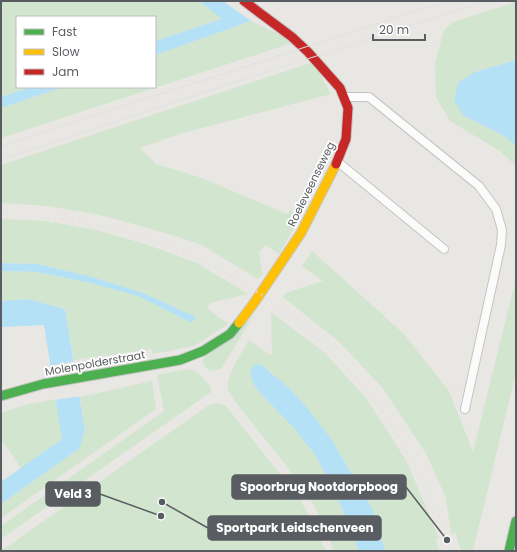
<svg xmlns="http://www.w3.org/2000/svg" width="517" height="552" viewBox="0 0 517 552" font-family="Poppins,sans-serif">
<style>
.green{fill:#d2e5ce}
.water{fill:#b4e1f6}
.pier{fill:#e9e7e3}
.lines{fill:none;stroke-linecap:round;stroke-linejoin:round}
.lane-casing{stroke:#c4c4c3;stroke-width:10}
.fast-casing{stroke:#c5c5c5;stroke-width:11}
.slow-casing{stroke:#c5c5c5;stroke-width:11}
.jam-casing{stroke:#c5c5c5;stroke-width:11}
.lane{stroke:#fcfbfb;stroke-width:8}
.fast{stroke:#4caf50;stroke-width:9}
.slow{stroke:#ffc107;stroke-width:9}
.jam{stroke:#c62828;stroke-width:9}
.tram{stroke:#e1e1e0;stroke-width:1}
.rail{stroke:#e1e1e0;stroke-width:3;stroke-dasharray:1 5;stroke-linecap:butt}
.labels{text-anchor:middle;stroke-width:3.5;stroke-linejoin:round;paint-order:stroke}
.street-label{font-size:11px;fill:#595d61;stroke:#fff}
.leader{fill:none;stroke:#595d61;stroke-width:1.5}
.callout-dot{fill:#595d61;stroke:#fff;stroke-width:1.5}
.callout{fill:#595d61;stroke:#595d61;stroke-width:1.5}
.callout-label{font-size:12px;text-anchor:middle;font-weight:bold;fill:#fff}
</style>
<rect width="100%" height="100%" fill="#e9e7e3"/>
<path class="green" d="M 1,1 L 199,1 L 222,19 L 155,41 L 155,17 L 17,17 L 17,87 L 30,87 L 1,97 Z
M 516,2 L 516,60 L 475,72 L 463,115 L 501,134 L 516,145 L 516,166 L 500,151 L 450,121 L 436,97 L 435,63 L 444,30 L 453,22 Z
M 251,21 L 295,42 L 1,138 L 1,108 L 63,87 L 155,87 L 155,55 Z
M 313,62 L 331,94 L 179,134 L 140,148 L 156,164 L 199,177 L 287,214 L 292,208 L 295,226 L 279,254 L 266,245 L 259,252 L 262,275 L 258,279 L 200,244 L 152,229 L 100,215 L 48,206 L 1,203 L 1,165 Z
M 1,219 L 46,221 L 97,230 L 148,245 L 197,263 L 248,294 L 210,303 L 207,308 L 228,324 L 194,346 L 153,354 L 151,349 L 74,360 L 65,309 L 28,299 L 1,301 L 1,271 L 37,272 L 90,283 L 138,296 L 192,323 L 195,317 L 143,293 L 92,277 L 38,264 L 1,263 Z
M 312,251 L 404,334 L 449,391 L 473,452 L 516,279 L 516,372 L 473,551 L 461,551 L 455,533 L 451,534 L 446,498 L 427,455 L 382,387 L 339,342 L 283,297 L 286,293 L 323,281 L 302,266 Z
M 271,312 L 325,353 L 366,398 L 406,460 L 439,538 L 436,539 L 439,551 L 385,551 L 372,508 L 330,437 L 304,404 L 288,387 L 260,364 L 254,365 L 253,383 L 258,391 L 293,427 L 316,456 L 339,502 L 359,551 L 334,551 C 328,535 322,519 313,504 C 289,464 255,430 228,391 C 225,375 241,355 249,340 L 270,355 L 272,354 Z
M 252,318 L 221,369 L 210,371 L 204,365 L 202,360 Z
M 188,369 L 197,372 L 211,387 L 211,392 L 1,539 L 1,526 L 164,411 L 157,375 Z
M 152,381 L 156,409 L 1,518 L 1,504 L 80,448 L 85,430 L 80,397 Z
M 56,399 L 62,439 L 21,468 L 1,439 L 1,413 L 25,405 Z
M 217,403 L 225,405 L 296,494 L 306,510 L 326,551 L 1,551 L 209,405 Z"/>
<path class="water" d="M 199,1 L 223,1 L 251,21 L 155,55 L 155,41 L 222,19 Z
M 516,60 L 516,145 L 501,134 L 463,115 L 454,100 L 458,83 L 475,72 Z
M 30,87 L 63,87 L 1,108 L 1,97 Z
M 1,263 L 38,264 L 92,277 L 143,293 L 196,317 L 192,323 L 138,296 L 90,283 L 37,272 L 1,271 Z
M 28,299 L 65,309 L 85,430 L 80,448 L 1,504 L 1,482 L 62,439 L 44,325 L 1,327 L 1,301 Z
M 260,364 L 288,387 L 304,404 L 330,437 L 372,508 L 385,551 L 359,551 L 339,502 L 316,456 L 293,427 L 258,391 L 253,383 L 250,371 L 254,365 Z"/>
<path class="pier" d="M 76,361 L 82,396 L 54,400 L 49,366 Z"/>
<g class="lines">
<defs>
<path id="lane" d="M 346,97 L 369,97 L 479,186 L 496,209 L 502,230 L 501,245 L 465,409
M 338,162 L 444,249"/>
<path id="fast" d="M 1,396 L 43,384 L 180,360 L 203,351 L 230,334 L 239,323
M 509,551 L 516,521"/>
<path id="slow" d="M 239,323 L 254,303 L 301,233 L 336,164"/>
<path id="jam" d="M 244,1 L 292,37 L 308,52 L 340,88 L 348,108 L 346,139 L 336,164"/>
</defs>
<use href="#lane" class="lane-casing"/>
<use href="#fast" class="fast-casing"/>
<use href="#slow" class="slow-casing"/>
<use href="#jam" class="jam-casing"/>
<use href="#lane" class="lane"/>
<use href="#fast" class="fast"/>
<use href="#slow" class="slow"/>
<use href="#jam" class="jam"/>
<path class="tram" d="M 1,146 L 447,1
M 1,159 L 485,1"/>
<path class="rail" d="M 1,216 C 209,215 391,353 450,551"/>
</g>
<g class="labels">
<g class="street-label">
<text transform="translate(311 184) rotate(-64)" y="4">Roeleveenseweg</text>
<text transform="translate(95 363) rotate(-10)" y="4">Molenpolderstraat</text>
</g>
</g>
<path class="leader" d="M447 540L406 487M161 516L100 494M162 502L208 528"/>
<g class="callout-dot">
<circle cx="447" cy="540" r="4"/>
<circle cx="161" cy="516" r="4"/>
<circle cx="162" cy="502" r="4"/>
</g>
<g class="callout">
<rect x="232" y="475" width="174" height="24" rx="4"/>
<rect x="46" y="482" width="54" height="24" rx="4"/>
<rect x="208" y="516" width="173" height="24" rx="4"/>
</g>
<g class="callout-label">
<text x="319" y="491">Spoorbrug Nootdorpboog</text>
<text x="73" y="498">Veld 3</text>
<text x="295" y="532">Sportpark Leidschenveen</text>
</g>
<rect width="517" height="552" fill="none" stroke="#595d61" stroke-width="4"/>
<rect x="16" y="16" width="140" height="72" fill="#ffffff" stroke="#bdbec0"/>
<rect x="24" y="29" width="20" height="6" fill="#4caf50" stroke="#bdbec0"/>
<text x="52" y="36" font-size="12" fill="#595d61">Fast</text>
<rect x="24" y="49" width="20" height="6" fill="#ffc107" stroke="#bdbec0"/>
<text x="52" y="56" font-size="12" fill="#595d61">Slow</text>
<rect x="24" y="69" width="20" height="6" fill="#c62828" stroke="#bdbec0"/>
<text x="52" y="76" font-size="12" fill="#595d61">Jam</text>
<path d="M373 34v6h52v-6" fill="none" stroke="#595d61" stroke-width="2"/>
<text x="379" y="34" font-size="12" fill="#595d61" stroke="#ffffff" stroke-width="3" paint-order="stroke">20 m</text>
</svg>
